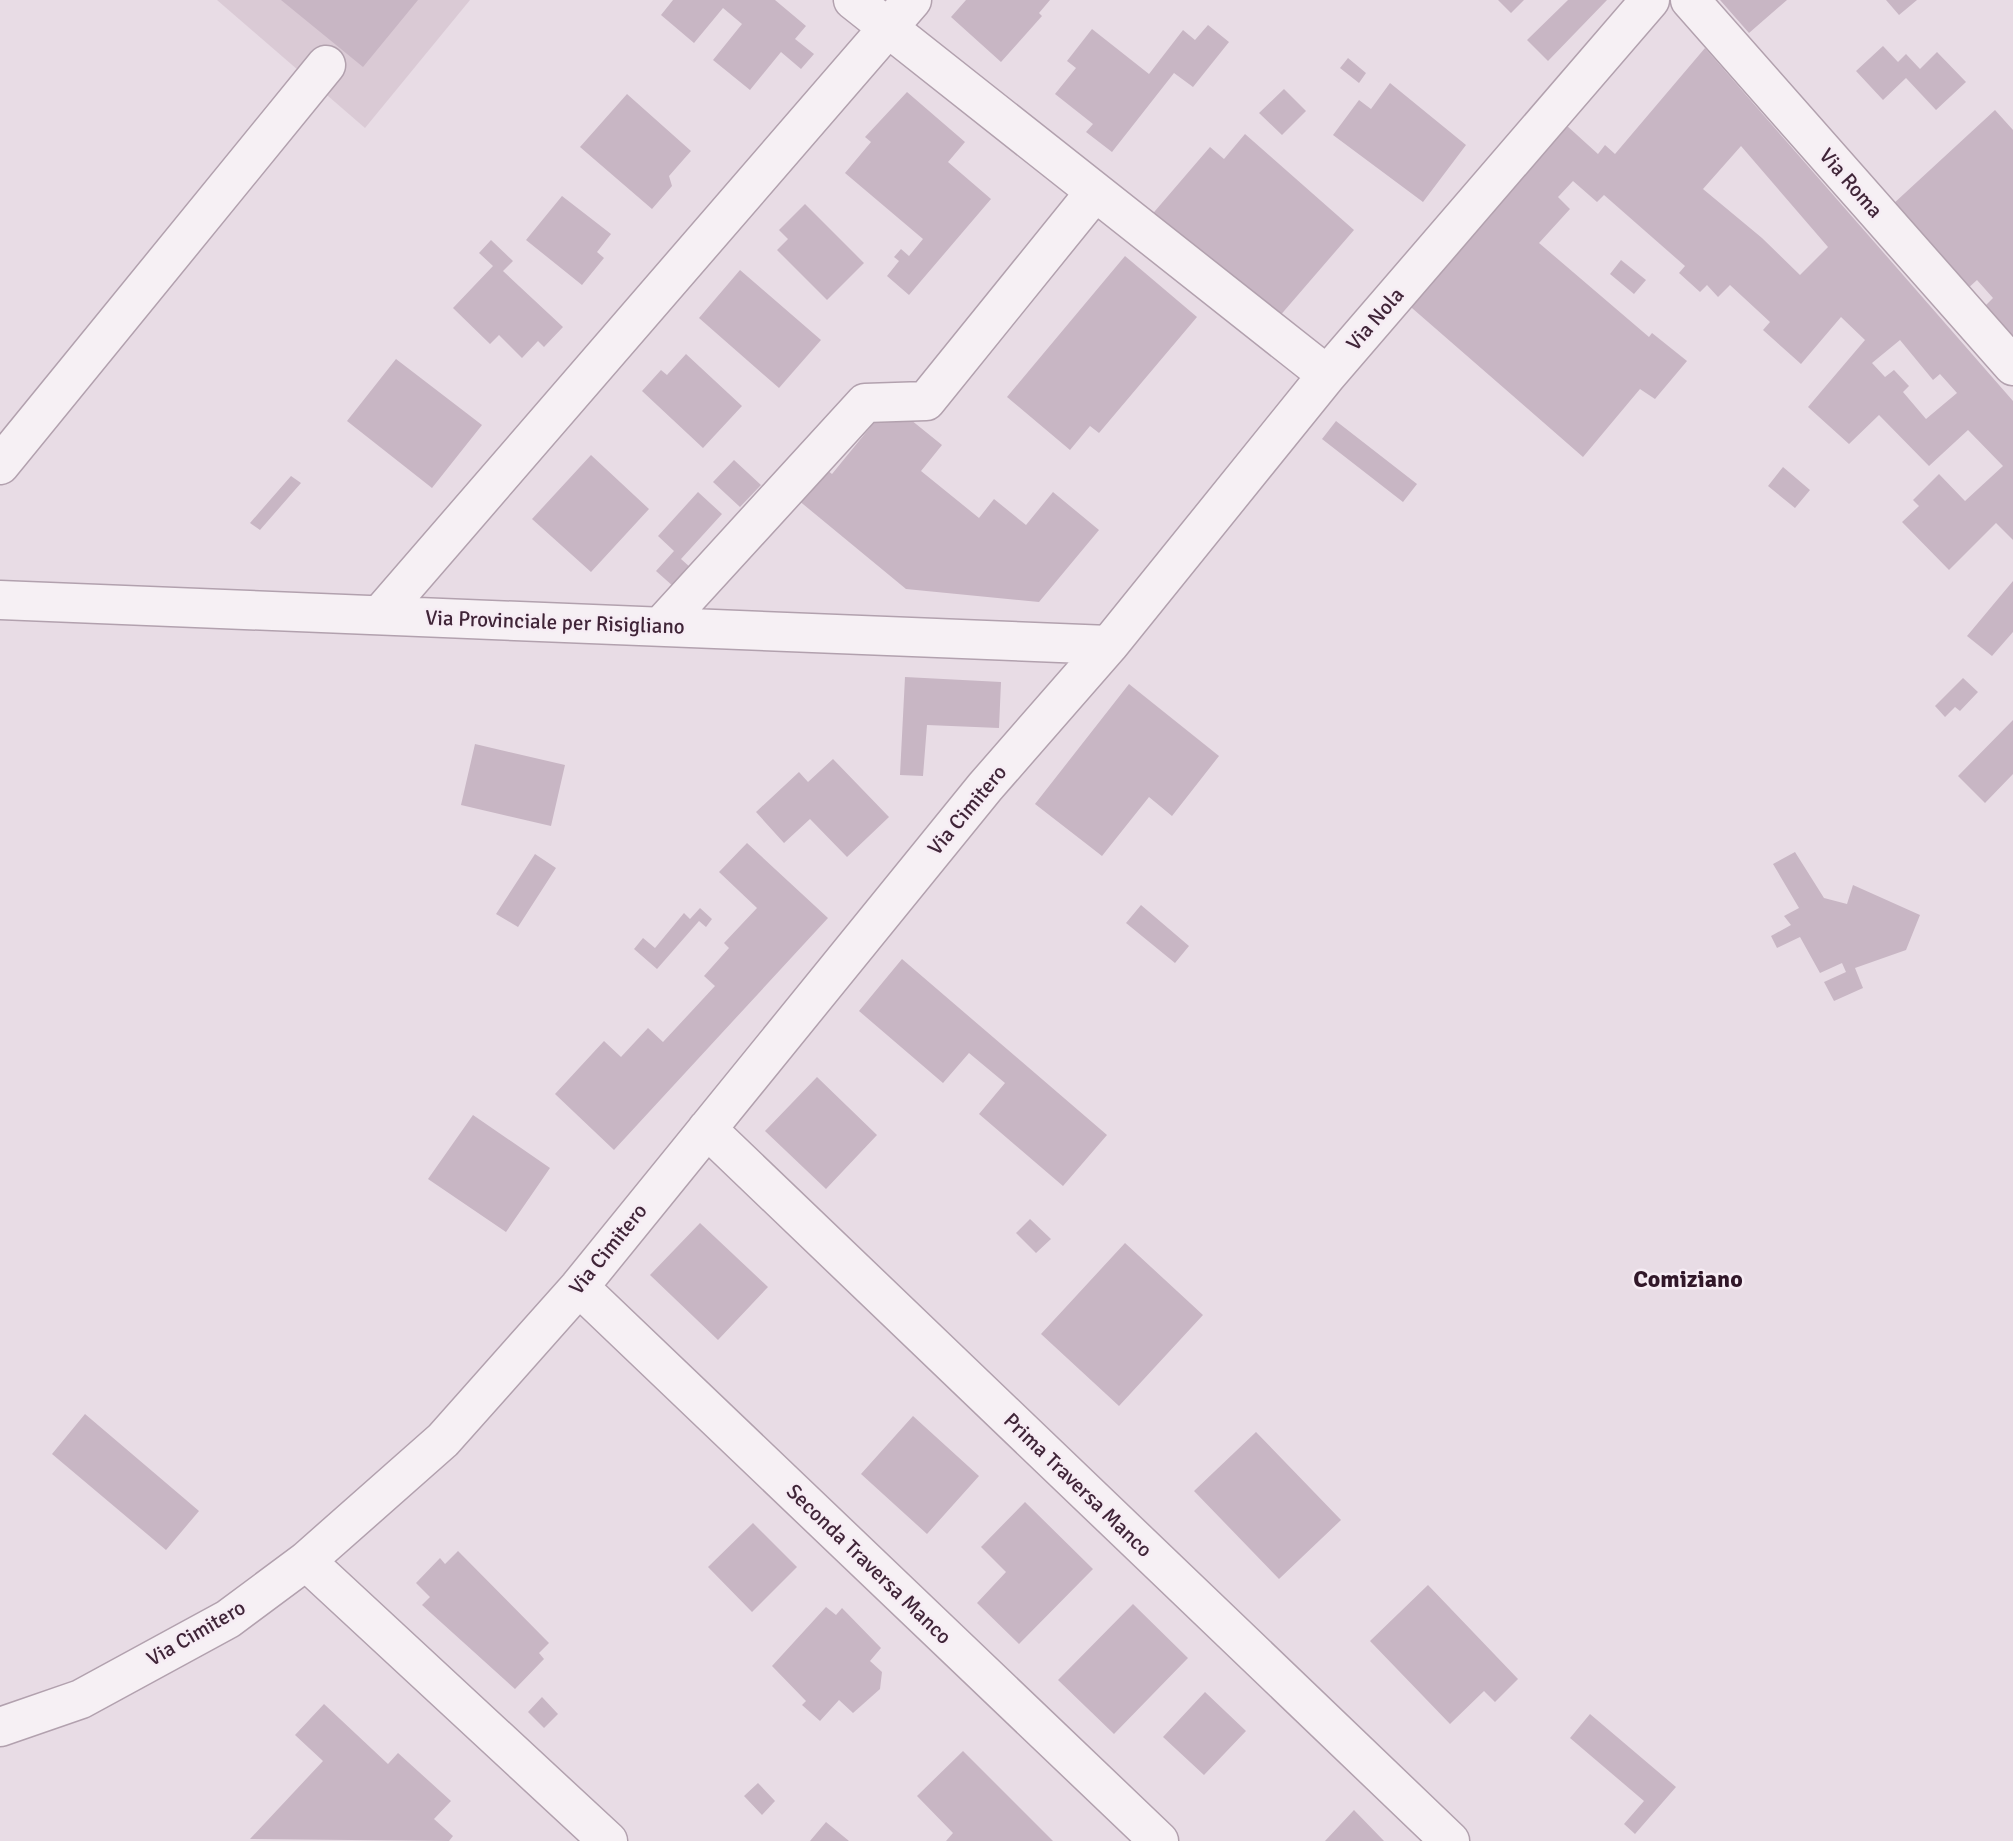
<svg xmlns="http://www.w3.org/2000/svg" width="2013" height="1841" viewBox="0 0 2013 1841" font-family="Signika,sans-serif">
<style>
.built{fill:#dacad5}
.building{fill:#c8b6c4;fill-rule:evenodd}
.lines{fill:none;stroke-linecap:round;stroke-linejoin:round}
.minor-casing{stroke:#b2a1ae;stroke-width:41}
.minor{stroke:#f6f0f4;stroke-width:38}
.labels{text-anchor:middle;stroke-width:5;stroke-linejoin:round;paint-order:stroke}
.street-label{font-size:21px;fill:#402538;stroke:#f6ecf4}
.quarter-label{font-size:24px;font-weight:bold;fill:#311729;stroke:#f6ecf4}
</style>
<rect width="100%" height="100%" fill="#e8dce5"/>
<path class="built" d="M 217,0 L 470,0 L 365,128 Z"/>
<path class="building" d="M 281,0 L 418,0 L 363,67 Z
M 673,0 L 775,0 L 806,26 L 795,39 L 814,54 L 801,69 L 781,52 L 750,90 L 713,60 L 742,24 L 723,8 L 694,43 L 661,15 Z
M 966,0 L 1050,0 L 1039,13 L 1042,16 L 1001,62 L 951,17 Z
M 1498,0 L 1524,0 L 1511,13 Z
M 1568,0 L 1607,0 L 1548,61 L 1527,40 Z
M 1720,0 L 1787,0 L 1749,33 Z
M 1886,0 L 1917,0 L 1899,15 Z
M 1208,25 L 1229,42 L 1193,87 L 1174,73 L 1112,152 L 1086,132 L 1093,124 L 1055,94 L 1076,68 L 1067,61 L 1092,29 L 1149,74 L 1183,30 L 1195,40 Z
M 1883,46 L 1898,62 L 1906,54 L 1920,69 L 1937,52 L 1966,82 L 1936,110 L 1906,78 L 1883,100 L 1856,71 Z
M 1705,48 L 2013,401 L 2013,540 L 1996,523 L 1949,570 L 1902,522 L 1919,506 L 1913,500 L 1939,474 L 1965,501 L 2003,466 L 1968,430 L 1929,466 L 1879,415 L 1849,444 L 1808,407 L 1865,340 L 1841,317 L 1801,364 L 1763,330 L 1770,322 L 1730,285 L 1718,297 L 1707,285 L 1700,292 L 1679,273 L 1685,266 L 1604,195 L 1597,202 L 1573,181 L 1558,197 L 1570,209 L 1539,243 L 1649,337 L 1652,333 L 1687,361 L 1655,399 L 1640,389 L 1583,457 L 1397,295 L 1555,115 L 1598,154 L 1605,145 L 1615,154 ZM 1741,146 L 1828,247 L 1800,275 L 1762,238 L 1703,189 ZM 1900,340 L 1933,380 L 1940,374 L 1957,393 L 1926,419 L 1903,392 L 1909,386 L 1894,370 L 1885,377 L 1872,363 Z
M 1348,58 L 1366,73 L 1359,83 L 1340,68 Z
M 1390,83 L 1466,145 L 1423,202 L 1333,135 L 1359,100 L 1371,109 Z
M 1284,89 L 1306,111 L 1282,135 L 1259,113 Z
M 907,92 L 965,142 L 948,162 L 991,199 L 909,295 L 887,276 L 899,261 L 894,257 L 901,249 L 909,256 L 923,239 L 845,173 L 871,142 L 865,137 Z
M 627,94 L 691,151 L 669,176 L 672,186 L 652,209 L 580,147 Z
M 1995,110 L 2013,130 L 2013,349 L 1980,311 L 1993,298 L 1977,280 L 1965,291 L 1892,205 Z
M 1245,134 L 1354,230 L 1272,325 L 1149,218 L 1210,147 L 1224,159 Z
M 562,196 L 611,234 L 597,252 L 604,258 L 582,285 L 526,240 Z
M 805,204 L 864,263 L 827,300 L 777,250 L 788,239 L 779,230 Z
M 491,240 L 513,261 L 503,271 L 563,327 L 544,347 L 538,341 L 522,358 L 499,335 L 490,344 L 453,308 L 493,266 L 479,253 Z
M 1125,256 L 1197,317 L 1099,433 L 1090,426 L 1070,450 L 1007,397 Z
M 1621,260 L 1646,280 L 1634,294 L 1610,274 Z
M 740,270 L 821,340 L 779,388 L 699,318 Z
M 686,354 L 742,406 L 703,448 L 642,391 L 661,370 L 667,375 Z
M 396,359 L 482,425 L 432,488 L 347,421 Z
M 890,403 L 942,445 L 921,471 L 979,518 L 994,499 L 1026,525 L 1053,492 L 1099,530 L 1039,602 L 906,589 L 792,495 L 818,463 L 832,474 Z
M 1336,421 L 1417,484 L 1403,502 L 1322,439 Z
M 591,455 L 649,509 L 591,572 L 532,519 Z
M 734,460 L 761,485 L 740,507 L 713,482 Z
M 1783,467 L 1810,490 L 1795,508 L 1768,486 Z
M 291,476 L 301,483 L 260,530 L 250,523 Z
M 698,492 L 722,514 L 681,559 L 691,568 L 674,587 L 656,571 L 674,551 L 658,536 Z
M 2013,581 L 2013,632 L 1992,656 L 1967,636 Z
M 905,677 L 1001,682 L 999,728 L 927,725 L 923,776 L 900,775 Z
M 1963,678 L 1978,692 L 1960,711 L 1955,707 L 1945,717 L 1935,706 Z
M 1129,684 L 1219,756 L 1172,816 L 1149,797 L 1102,856 L 1035,804 Z
M 2013,720 L 2013,774 L 1985,803 L 1958,776 Z
M 475,744 L 565,765 L 551,826 L 461,805 Z
M 833,759 L 889,817 L 847,857 L 810,819 L 784,843 L 756,812 L 799,772 L 808,782 Z
M 747,843 L 828,918 L 614,1150 L 555,1094 L 604,1041 L 621,1057 L 648,1028 L 663,1042 L 715,986 L 704,976 L 729,948 L 724,943 L 757,908 L 719,872 Z
M 1795,852 L 1824,898 L 1847,904 L 1853,885 L 1920,915 L 1906,950 L 1855,968 L 1863,988 L 1834,1001 L 1824,982 L 1846,972 L 1842,963 L 1820,973 L 1800,937 L 1777,948 L 1771,936 L 1791,925 L 1784,916 L 1799,908 L 1773,864 Z
M 535,854 L 556,868 L 518,927 L 496,914 Z
M 1141,905 L 1189,946 L 1175,963 L 1126,923 Z
M 700,908 L 712,919 L 706,927 L 699,921 L 657,969 L 634,949 L 643,938 L 655,948 L 684,913 L 690,919 Z
M 902,959 L 1107,1135 L 1063,1186 L 979,1114 L 1005,1083 L 969,1053 L 943,1083 L 859,1011 Z
M 817,1077 L 877,1135 L 826,1189 L 765,1131 Z
M 473,1115 L 550,1168 L 506,1232 L 428,1179 Z
M 1030,1219 L 1051,1239 L 1036,1253 L 1016,1233 Z
M 700,1223 L 768,1287 L 718,1340 L 650,1275 Z
M 1125,1243 L 1203,1315 L 1119,1406 L 1041,1334 Z
M 85,1414 L 199,1511 L 166,1550 L 52,1454 Z
M 913,1416 L 979,1476 L 927,1534 L 861,1474 Z
M 1256,1432 L 1341,1520 L 1279,1579 L 1194,1491 Z
M 1025,1502 L 1093,1569 L 1019,1644 L 977,1603 L 1006,1572 L 981,1547 Z
M 753,1523 L 797,1567 L 752,1612 L 708,1567 Z
M 458,1551 L 549,1643 L 539,1653 L 544,1659 L 515,1689 L 422,1605 L 430,1597 L 416,1583 L 440,1558 L 445,1564 Z
M 1428,1585 L 1518,1679 L 1495,1702 L 1484,1691 L 1450,1724 L 1370,1641 Z
M 1133,1604 L 1188,1658 L 1114,1734 L 1058,1680 Z
M 826,1607 L 836,1615 L 842,1608 L 881,1648 L 870,1661 L 882,1672 L 880,1689 L 853,1713 L 839,1700 L 820,1721 L 802,1705 L 806,1701 L 772,1666 Z
M 1205,1692 L 1246,1731 L 1204,1775 L 1163,1737 Z
M 542,1697 L 558,1714 L 544,1728 L 528,1712 Z
M 324,1704 L 388,1764 L 398,1753 L 451,1801 L 434,1819 L 453,1836 L 449,1841 L 250,1839 L 323,1761 L 295,1735 Z
M 1590,1714 L 1676,1787 L 1635,1834 L 1624,1824 L 1644,1801 L 1570,1738 Z
M 963,1751 L 1053,1841 L 946,1841 L 953,1833 L 917,1796 Z
M 758,1783 L 775,1801 L 762,1815 L 744,1796 Z
M 1354,1810 L 1384,1841 L 1325,1841 Z
M 826,1822 L 849,1841 L 810,1841 Z"/>
<g class="lines">
<defs>
<path id="minor" d="M 853,0 L 1327,375
M 1690,0 L 2013,366
M 0,465 L 326,65
M 0,600 L 1109,645
M 380,615 L 912,0
M 661,626 L 865,403 L 926,401 L 1095,192
M 707,1129 L 1450,1841
M 579,1287 L 1159,1841
M 306,1561 L 608,1841
M 0,1727 L 81,1699 L 228,1619 L 306,1561 L 443,1440 L 579,1287 L 985,787 L 1109,645 L 1327,375 L 1650,0"/>
</defs>
<use href="#minor" class="minor-casing"/>
<use href="#minor" class="minor"/>
</g>
<g class="labels">
<g class="street-label">
<text transform="translate(1851 183) rotate(49)" y="7">Via Roma</text>
<text transform="translate(1375 319) rotate(-49)" y="7">Via Nola</text>
<text transform="translate(555 622) rotate(2)" y="7">Via Provinciale per Risigliano</text>
<text transform="translate(967 810) rotate(-50)" y="7">Via Cimitero</text>
<text transform="translate(608 1249) rotate(-51)" y="7">Via Cimitero</text>
<text transform="translate(1078 1485) rotate(44)" y="7">Prima Traversa Manco</text>
<text transform="translate(869 1564) rotate(44)" y="7">Seconda Traversa Manco</text>
<text transform="translate(196 1633) rotate(-30)" y="7">Via Cimitero</text>
</g>
<g class="quarter-label">
<text x="1688" y="1287">Comiziano</text>
</g>
</g>
</svg>
